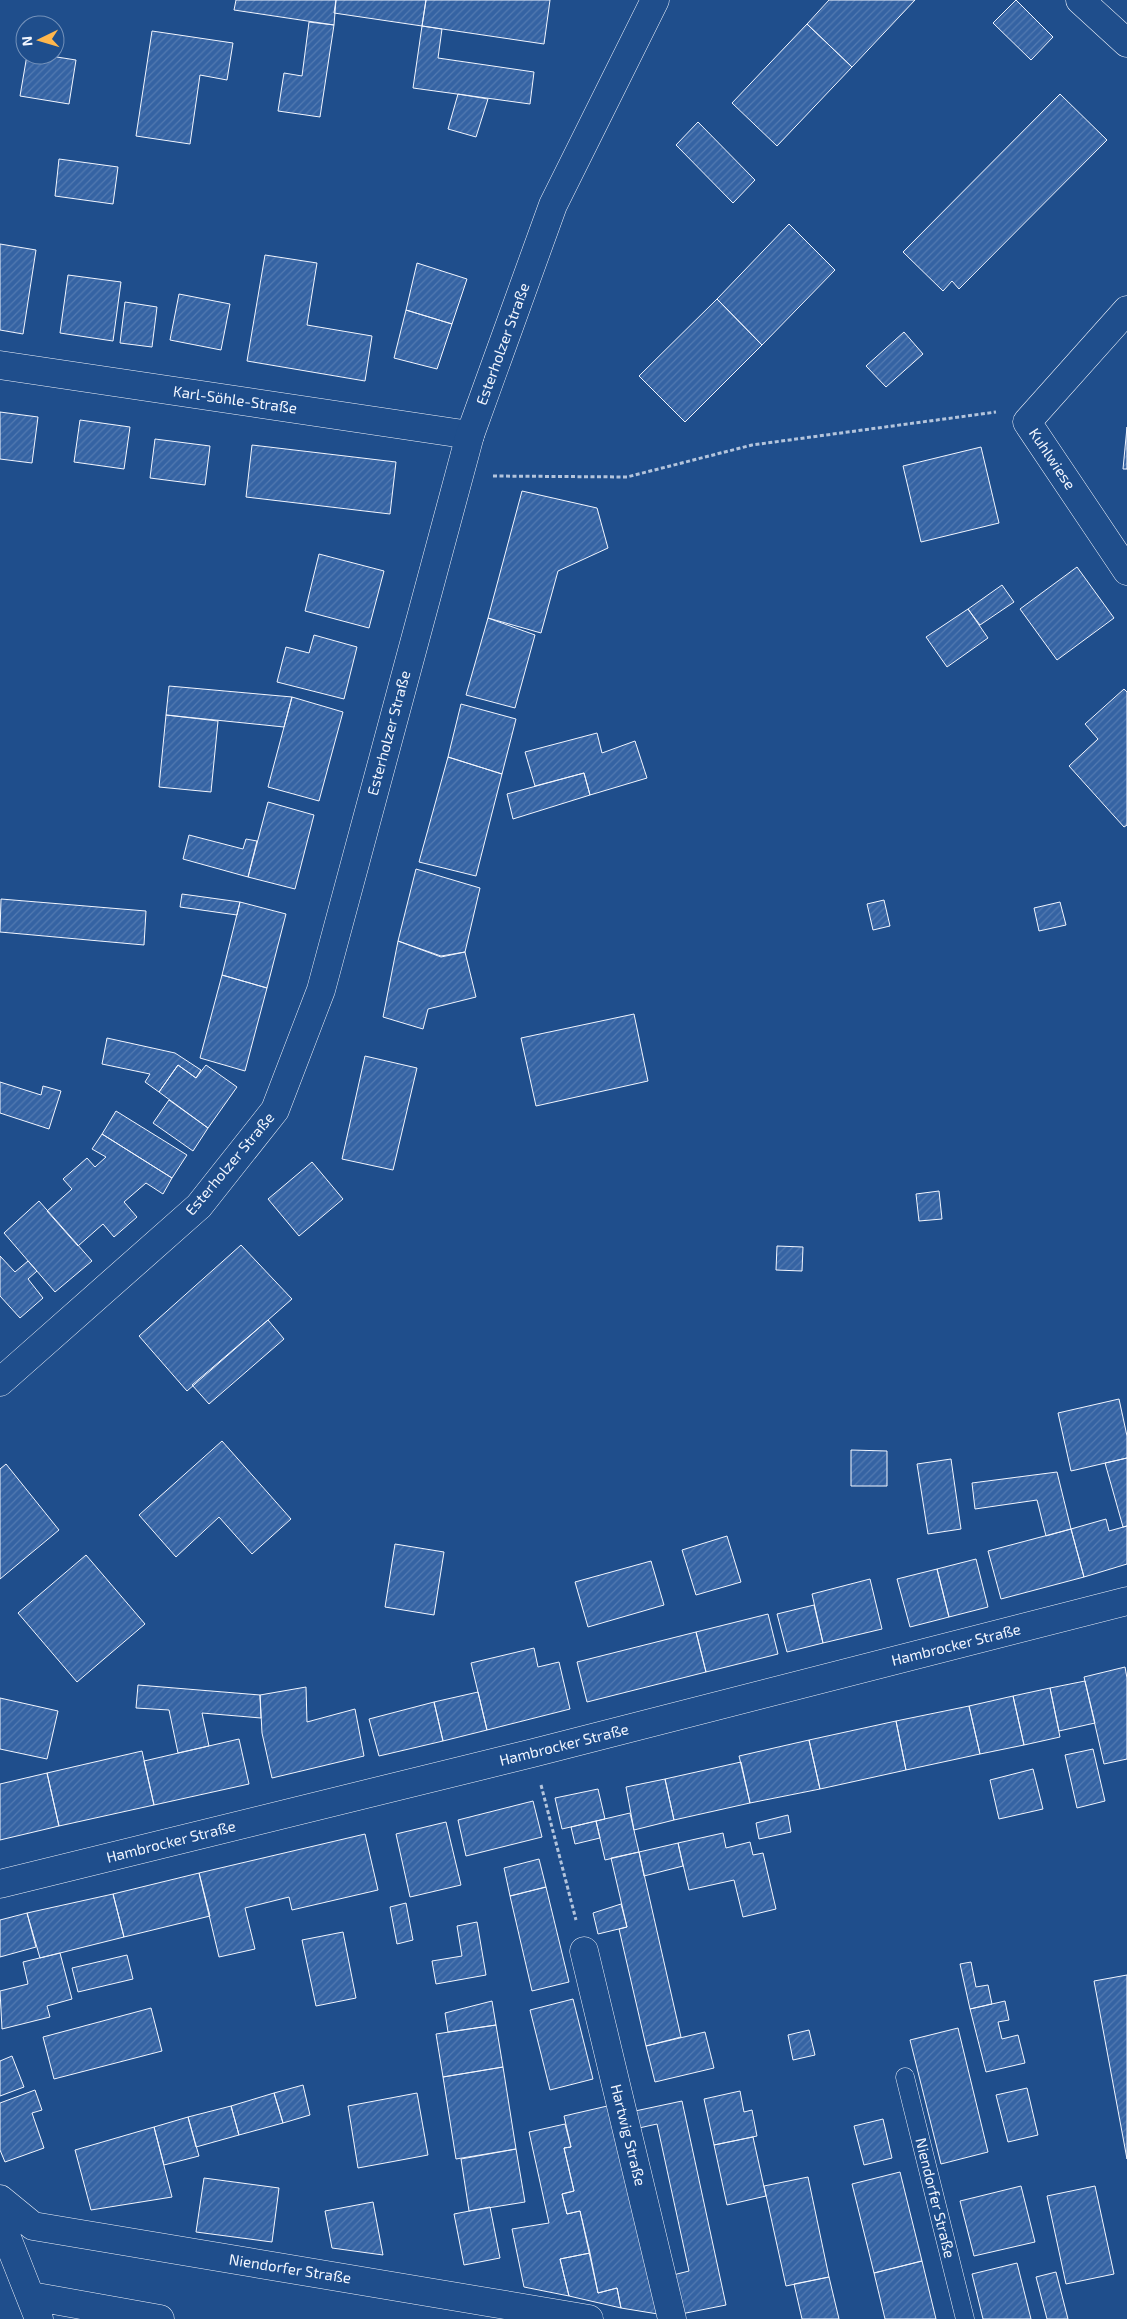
<svg xmlns="http://www.w3.org/2000/svg" width="1127" height="2319" viewBox="0 0 1127 2319" font-family="'Exo 2',sans-serif">
<style>
.building{fill:url(#building-hatch);stroke:#f2f6ff}
.lines{fill:none;stroke-linecap:round;stroke-linejoin:round}
.service-casing{stroke:#f2f6ff;stroke-width:19}
.minor-casing{stroke:#f2f6ff;stroke-width:29}
.tertiary-casing{stroke:#f2f6ff;stroke-width:29}
.path{stroke:#b3c4dc;stroke-width:3;stroke-dasharray:4 2.5;stroke-linecap:butt}
.service{stroke:#1f4e8c;stroke-width:18}
.minor{stroke:#1f4e8c;stroke-width:28}
.tertiary{stroke:#1f4e8c;stroke-width:28}
.labels{text-anchor:middle;stroke-width:4;stroke-linejoin:round;paint-order:stroke}
.street-label{font-size:15px;fill:#f2f6ff;stroke:#1f4e8c}
</style>
<defs>
<pattern id="building-hatch" width="6" height="6" patternUnits="userSpaceOnUse" patternTransform="scale(1.25)"><rect width="6" height="6" fill="#3563a3"/><path d="M-1 1l2-2M0 6l6-6M5 7l2-2" fill="none" stroke="#537ab1"/></pattern>
</defs>
<rect width="100%" height="100%" fill="#1f4e8c"/>
<path class="building" d="M 236,0 L 336,0 L 334,25 L 234,10 Z
M 336,0 L 426,0 L 422,26 L 334,13 Z
M 426,0 L 550,0 L 544,44 L 422,26 Z
M 829,0 L 915,0 L 852,67 L 807,24 Z
M 1016,0 L 1053,37 L 1031,60 L 993,23 Z
M 309,22 L 334,25 L 320,117 L 278,111 L 284,73 L 302,76 Z
M 807,24 L 852,67 L 777,146 L 732,103 Z
M 422,26 L 442,29 L 438,58 L 534,72 L 530,104 L 413,88 Z
M 152,31 L 233,43 L 227,80 L 200,75 L 190,144 L 136,136 Z
M 27,55 L 44,55 L 76,60 L 69,104 L 20,96 Z
M 458,94 L 488,99 L 476,137 L 448,129 Z
M 1060,94 L 1107,140 L 959,289 L 952,281 L 943,291 L 903,252 Z
M 698,122 L 755,180 L 733,203 L 676,145 Z
M 59,159 L 118,167 L 113,204 L 55,196 Z
M 789,224 L 835,270 L 762,345 L 717,299 Z
M 0,244 L 36,250 L 23,334 L 0,330 Z
M 265,255 L 317,263 L 307,325 L 372,336 L 365,381 L 247,361 Z
M 417,263 L 467,279 L 452,324 L 406,310 Z
M 68,275 L 121,282 L 113,341 L 60,333 Z
M 179,294 L 230,304 L 221,350 L 170,340 Z
M 717,299 L 762,345 L 685,422 L 639,376 Z
M 125,302 L 157,307 L 152,347 L 120,343 Z
M 406,310 L 452,324 L 437,369 L 394,358 Z
M 904,332 L 923,354 L 886,387 L 866,366 Z
M 0,412 L 38,417 L 32,463 L 0,459 Z
M 80,420 L 130,427 L 124,469 L 74,462 Z
M 1127,427 L 1127,469 L 1123,469 Z
M 155,439 L 210,446 L 205,485 L 150,478 Z
M 252,445 L 396,462 L 390,514 L 246,497 Z
M 981,447 L 999,523 L 921,542 L 903,466 Z
M 522,491 L 597,508 L 608,548 L 558,571 L 541,633 L 488,618 Z
M 319,554 L 384,571 L 369,628 L 305,611 Z
M 1077,567 L 1114,618 L 1057,660 L 1020,609 Z
M 1002,585 L 1014,602 L 980,625 L 968,609 Z
M 968,609 L 988,638 L 947,667 L 926,637 Z
M 488,618 L 535,635 L 515,708 L 466,695 Z
M 314,635 L 357,647 L 344,699 L 277,682 L 286,647 L 309,653 Z
M 169,686 L 292,697 L 284,727 L 166,715 Z
M 1124,689 L 1127,692 L 1127,825 L 1124,827 L 1069,766 L 1098,739 L 1085,724 Z
M 292,697 L 343,712 L 319,801 L 268,787 Z
M 461,704 L 516,719 L 502,774 L 448,757 Z
M 166,715 L 218,721 L 211,792 L 159,787 Z
M 597,733 L 602,753 L 635,741 L 647,778 L 590,795 L 584,773 L 535,786 L 525,752 Z
M 448,757 L 502,774 L 476,876 L 419,862 Z
M 584,773 L 590,795 L 513,819 L 507,794 Z
M 268,802 L 314,815 L 295,889 L 248,877 Z
M 189,835 L 243,849 L 246,839 L 257,841 L 248,877 L 183,859 Z
M 416,869 L 480,888 L 465,952 L 441,956 L 398,941 Z
M 182,894 L 240,902 L 237,915 L 180,907 Z
M 1,899 L 146,911 L 144,945 L 0,932 Z
M 884,900 L 890,926 L 873,930 L 867,904 Z
M 240,902 L 286,914 L 267,988 L 222,975 Z
M 1060,902 L 1066,925 L 1039,931 L 1034,908 Z
M 398,941 L 441,957 L 465,952 L 476,997 L 428,1009 L 423,1029 L 383,1017 Z
M 222,975 L 267,988 L 245,1071 L 200,1058 Z
M 634,1014 L 648,1081 L 536,1106 L 521,1038 Z
M 107,1038 L 175,1053 L 201,1070 L 196,1078 L 178,1065 L 159,1092 L 145,1082 L 150,1074 L 102,1064 Z
M 365,1056 L 417,1068 L 393,1170 L 342,1159 Z
M 178,1065 L 196,1078 L 206,1065 L 237,1087 L 208,1128 L 159,1092 Z
M 0,1082 L 41,1095 L 43,1086 L 61,1091 L 49,1129 L 0,1113 Z
M 169,1100 L 208,1128 L 193,1151 L 153,1123 Z
M 116,1111 L 187,1155 L 172,1178 L 102,1134 Z
M 102,1134 L 172,1178 L 163,1194 L 146,1183 L 124,1202 L 137,1217 L 114,1237 L 103,1224 L 78,1246 L 47,1211 L 72,1189 L 63,1179 L 87,1158 L 95,1167 L 106,1157 L 92,1149 Z
M 312,1162 L 343,1199 L 299,1236 L 268,1199 Z
M 939,1191 L 942,1219 L 919,1221 L 916,1194 Z
M 39,1201 L 92,1261 L 55,1292 L 4,1233 Z
M 241,1245 L 292,1299 L 187,1391 L 139,1336 Z
M 777,1246 L 803,1247 L 802,1271 L 776,1270 Z
M 0,1256 L 15,1272 L 28,1261 L 37,1271 L 28,1279 L 43,1298 L 20,1318 L 0,1296 Z
M 268,1320 L 284,1339 L 209,1404 L 192,1385 Z
M 1119,1399 L 1127,1436 L 1127,1458 L 1071,1471 L 1058,1413 Z
M 222,1441 L 291,1519 L 252,1554 L 219,1517 L 176,1557 L 139,1515 Z
M 851,1450 L 887,1451 L 887,1486 L 851,1486 Z
M 1127,1458 L 1127,1526 L 1123,1527 L 1105,1463 Z
M 951,1459 L 961,1529 L 928,1534 L 917,1464 Z
M 6,1464 L 59,1530 L 0,1579 L 0,1469 Z
M 1057,1472 L 1071,1529 L 1046,1536 L 1037,1500 L 975,1509 L 972,1483 Z
M 1106,1519 L 1109,1531 L 1127,1526 L 1127,1564 L 1084,1577 L 1071,1529 Z
M 1071,1529 L 1084,1577 L 1001,1599 L 988,1551 Z
M 727,1536 L 741,1582 L 696,1595 L 682,1550 Z
M 395,1544 L 444,1552 L 434,1615 L 385,1607 Z
M 86,1555 L 145,1624 L 77,1682 L 18,1613 Z
M 976,1559 L 988,1607 L 949,1617 L 937,1569 Z
M 651,1561 L 664,1605 L 588,1627 L 575,1582 Z
M 937,1569 L 949,1617 L 910,1627 L 897,1579 Z
M 870,1579 L 882,1629 L 823,1643 L 812,1594 Z
M 814,1605 L 823,1643 L 787,1652 L 777,1614 Z
M 768,1614 L 778,1654 L 706,1672 L 696,1632 Z
M 696,1632 L 706,1672 L 587,1702 L 577,1662 Z
M 534,1648 L 538,1667 L 559,1662 L 570,1709 L 487,1730 L 471,1663 Z
M 1125,1667 L 1127,1678 L 1127,1759 L 1104,1764 L 1084,1677 Z
M 1085,1681 L 1095,1723 L 1059,1731 L 1050,1688 Z
M 138,1685 L 260,1695 L 261,1718 L 202,1713 L 209,1746 L 178,1753 L 169,1710 L 136,1708 Z
M 306,1687 L 307,1722 L 355,1709 L 364,1756 L 272,1778 L 262,1733 L 260,1695 Z
M 1050,1688 L 1060,1737 L 1024,1745 L 1013,1696 Z
M 478,1692 L 487,1730 L 443,1741 L 434,1702 Z
M 1013,1696 L 1024,1745 L 980,1754 L 969,1706 Z
M 0,1698 L 58,1711 L 47,1759 L 0,1749 Z
M 434,1702 L 443,1741 L 379,1756 L 369,1719 Z
M 969,1706 L 980,1754 L 906,1770 L 896,1721 Z
M 896,1721 L 906,1770 L 820,1789 L 809,1740 Z
M 239,1739 L 249,1784 L 154,1805 L 144,1761 Z
M 809,1740 L 820,1789 L 750,1803 L 739,1756 Z
M 1093,1749 L 1105,1801 L 1077,1808 L 1065,1755 Z
M 142,1751 L 154,1805 L 59,1826 L 47,1773 Z
M 741,1762 L 750,1803 L 674,1820 L 665,1779 Z
M 1033,1769 L 1043,1809 L 999,1819 L 990,1780 Z
M 47,1773 L 59,1826 L 0,1840 L 0,1784 Z
M 665,1779 L 674,1820 L 634,1830 L 626,1787 Z
M 598,1789 L 605,1819 L 562,1829 L 555,1798 Z
M 533,1801 L 542,1837 L 466,1856 L 458,1820 Z
M 630,1813 L 639,1852 L 605,1860 L 596,1821 Z
M 788,1815 L 791,1832 L 759,1839 L 756,1823 Z
M 596,1821 L 600,1838 L 575,1844 L 571,1827 Z
M 446,1822 L 461,1885 L 410,1897 L 396,1834 Z
M 723,1833 L 726,1848 L 750,1842 L 753,1855 L 763,1853 L 776,1909 L 743,1917 L 734,1880 L 689,1890 L 678,1843 Z
M 365,1834 L 378,1890 L 292,1910 L 289,1897 L 245,1908 L 255,1949 L 219,1957 L 199,1873 Z
M 678,1843 L 683,1866 L 644,1876 L 639,1852 Z
M 639,1852 L 681,2037 L 646,2046 L 619,1929 L 627,1927 L 611,1858 Z
M 539,1859 L 546,1887 L 510,1896 L 504,1868 Z
M 199,1873 L 210,1916 L 124,1937 L 113,1894 Z
M 546,1887 L 569,1982 L 532,1991 L 510,1896 Z
M 113,1894 L 124,1937 L 40,1958 L 27,1913 Z
M 406,1903 L 413,1940 L 397,1944 L 390,1907 Z
M 621,1904 L 627,1927 L 598,1934 L 593,1913 Z
M 27,1913 L 36,1947 L 0,1957 L 0,1920 Z
M 477,1922 L 486,1975 L 436,1984 L 432,1961 L 462,1956 L 457,1926 Z
M 343,1932 L 356,1998 L 316,2006 L 302,1940 Z
M 60,1953 L 72,1999 L 47,2006 L 50,2017 L 2,2029 L 0,1991 L 28,1984 L 23,1962 Z
M 127,1955 L 133,1979 L 78,1992 L 72,1968 Z
M 971,1962 L 976,1987 L 988,1985 L 992,2004 L 970,2009 L 960,1964 Z
M 1127,1975 L 1127,2159 L 1094,1981 Z
M 573,1999 L 593,2079 L 550,2090 L 530,2010 Z
M 492,2001 L 496,2025 L 448,2032 L 445,2013 Z
M 1005,2001 L 1009,2020 L 998,2022 L 1002,2039 L 1018,2035 L 1025,2063 L 986,2072 L 970,2009 Z
M 151,2008 L 162,2051 L 54,2079 L 43,2037 Z
M 496,2025 L 503,2067 L 443,2077 L 436,2034 Z
M 958,2028 L 988,2152 L 941,2164 L 910,2040 Z
M 809,2030 L 815,2055 L 793,2060 L 788,2035 Z
M 705,2032 L 714,2068 L 655,2082 L 646,2046 Z
M 12,2056 L 24,2087 L 0,2096 L 0,2061 Z
M 503,2067 L 516,2149 L 456,2159 L 443,2077 Z
M 303,2085 L 310,2115 L 283,2123 L 274,2093 Z
M 1027,2088 L 1038,2135 L 1008,2142 L 996,2095 Z
M 35,2090 L 42,2110 L 32,2113 L 44,2148 L 5,2162 L 0,2150 L 0,2103 Z
M 740,2091 L 744,2112 L 752,2110 L 757,2136 L 714,2145 L 704,2099 Z
M 274,2093 L 283,2123 L 239,2135 L 231,2106 Z
M 417,2093 L 428,2155 L 358,2168 L 348,2106 Z
M 682,2101 L 726,2305 L 681,2314 L 673,2275 L 689,2271 L 657,2124 L 639,2128 L 635,2111 Z
M 616,2104 L 664,2315 L 621,2308 L 617,2288 L 598,2293 L 580,2211 L 567,2214 L 562,2194 L 574,2191 L 564,2148 L 571,2147 L 564,2116 Z
M 231,2106 L 239,2135 L 196,2147 L 188,2117 Z
M 188,2117 L 199,2156 L 164,2165 L 154,2127 Z
M 883,2119 L 892,2158 L 864,2165 L 854,2126 Z
M 565,2124 L 571,2147 L 564,2148 L 574,2191 L 562,2194 L 567,2214 L 580,2211 L 590,2253 L 560,2259 L 569,2296 L 524,2287 L 512,2229 L 549,2223 L 529,2132 Z
M 154,2127 L 172,2197 L 91,2210 L 75,2150 Z
M 753,2137 L 766,2196 L 727,2205 L 714,2145 Z
M 516,2149 L 525,2202 L 469,2211 L 461,2159 Z
M 900,2172 L 922,2261 L 874,2273 L 852,2184 Z
M 808,2177 L 829,2277 L 786,2286 L 764,2186 Z
M 204,2178 L 279,2188 L 272,2242 L 196,2232 Z
M 1021,2186 L 1035,2242 L 974,2256 L 960,2201 Z
M 1095,2186 L 1114,2274 L 1066,2284 L 1047,2196 Z
M 373,2202 L 383,2255 L 332,2248 L 325,2211 Z
M 490,2207 L 500,2258 L 464,2265 L 454,2214 Z
M 590,2253 L 598,2293 L 617,2288 L 621,2308 L 569,2296 L 560,2259 Z
M 922,2261 L 936,2319 L 885,2319 L 874,2273 Z
M 1017,2263 L 1031,2319 L 983,2319 L 972,2274 Z
M 1056,2272 L 1068,2319 L 1047,2319 L 1036,2277 Z
M 829,2277 L 839,2319 L 802,2319 L 794,2284 Z"/>
<g class="lines">
<defs>
<path id="service" d="M 905,2077 L 965,2319"/>
<path id="minor" d="M 1080,0 L 1127,43
M 1127,310 L 1027,422 L 1127,571
M 0,365 L 470,435
M 584,1951 L 672,2319
M 0,2199 L 33,2226 L 589,2319
M 0,2220 L 39,2319
M 31,2296 L 160,2319"/>
<path id="tertiary" d="M 0,1382 L 199,1206 L 275,1110 L 321,990 L 470,435 L 553,205 L 655,0
M 0,1884 L 533,1753 L 1127,1601"/>
</defs>
<use href="#service" class="service-casing"/>
<use href="#minor" class="minor-casing"/>
<use href="#tertiary" class="tertiary-casing"/>
<path class="path" d="M 493,476 L 627,477 L 752,445 L 996,412
M 541,1785 L 576,1920"/>
<use href="#service" class="service"/>
<use href="#minor" class="minor"/>
<use href="#tertiary" class="tertiary"/>
</g>
<g class="labels">
<g class="street-label">
<text transform="translate(503 344) rotate(-70)" y="5">Esterholzer Straße</text>
<text transform="translate(235 400) rotate(8)" y="5">Karl-Söhle-Straße</text>
<text transform="translate(1052 459) rotate(56)" y="5">Kuhlwiese</text>
<text transform="translate(389 733) rotate(-75)" y="5">Esterholzer Straße</text>
<text transform="translate(230 1164) rotate(-50)" y="5">Esterholzer Straße</text>
<text transform="translate(956 1645) rotate(-14)" y="5">Hambrocker Straße</text>
<text transform="translate(564 1745) rotate(-14)" y="5">Hambrocker Straße</text>
<text transform="translate(171 1842) rotate(-14)" y="5">Hambrocker Straße</text>
<text transform="translate(628 2135) rotate(76)" y="5">Hartwig Straße</text>
<text transform="translate(935 2198) rotate(76)" y="5">Niendorfer Straße</text>
<text transform="translate(290 2269) rotate(9)" y="5">Niendorfer Straße</text>
</g>
</g>
<g transform="translate(40 40) rotate(265)"><circle r="24" fill="#1f4e8c" stroke="#7391ba"/>
<path d="M0-4L9 19L0 12L-9 19Z" fill="#ffb74d"/>
<text y="-8" font-size="14" font-weight="bold" text-anchor="middle" fill="#f2f6ff">N</text>
</g>
</svg>
